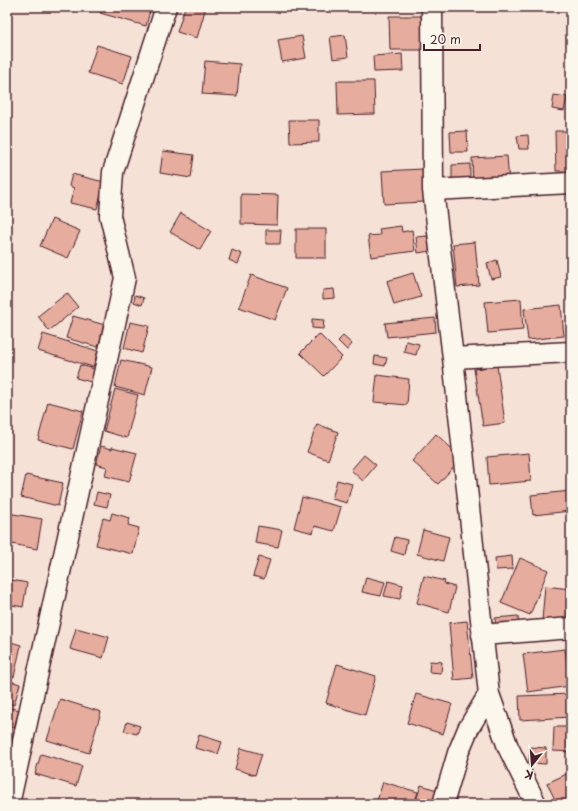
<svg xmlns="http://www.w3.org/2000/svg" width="578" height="811" viewBox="0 0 578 811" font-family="'Playpen Sans',sans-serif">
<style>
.building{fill:#e6ad9f;stroke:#4a1f2b}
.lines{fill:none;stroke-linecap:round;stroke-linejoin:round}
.minor-casing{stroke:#4a1f2b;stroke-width:23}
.minor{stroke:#fbf7ec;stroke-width:20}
</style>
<rect width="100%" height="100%" fill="#f5e1d5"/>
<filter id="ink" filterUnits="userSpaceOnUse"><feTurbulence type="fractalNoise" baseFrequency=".025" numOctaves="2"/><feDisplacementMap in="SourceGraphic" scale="8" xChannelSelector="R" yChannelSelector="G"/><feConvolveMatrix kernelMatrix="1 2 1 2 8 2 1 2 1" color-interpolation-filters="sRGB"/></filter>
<g filter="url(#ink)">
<path class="building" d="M 102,7 L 151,7 L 146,26 L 100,13 Z
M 185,7 L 206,7 L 197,38 L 177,32 Z
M 389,16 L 426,16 L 427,50 L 390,50 Z
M 345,35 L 348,57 L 333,59 L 330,37 Z
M 302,36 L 306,58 L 282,62 L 278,40 Z
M 97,45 L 132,56 L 123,84 L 88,73 Z
M 402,54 L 403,71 L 374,72 L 373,56 Z
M 205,61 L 240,64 L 237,96 L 202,94 Z
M 7,74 L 11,76 L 7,89 Z
M 337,81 L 374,81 L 375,114 L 338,115 Z
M 554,95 L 567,97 L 564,111 L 552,109 Z
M 289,120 L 319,120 L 319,142 L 290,143 Z
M 467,131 L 468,152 L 451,152 L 450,132 Z
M 555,131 L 571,131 L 571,171 L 556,171 Z
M 528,135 L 529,149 L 519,149 L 517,136 Z
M 163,151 L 194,155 L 191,178 L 160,173 Z
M 507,156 L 509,183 L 473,185 L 472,158 Z
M 470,164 L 470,185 L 452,185 L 452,165 Z
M 423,169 L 424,202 L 384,204 L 382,171 Z
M 72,174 L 104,182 L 97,209 L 70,203 L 74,188 L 69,186 Z
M 241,194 L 278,195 L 277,225 L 241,224 Z
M 181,213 L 211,231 L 200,250 L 170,232 Z
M 52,219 L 80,231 L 68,258 L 40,246 Z
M 401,226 L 402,232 L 412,230 L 415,251 L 371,257 L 368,236 L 380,235 L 379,229 Z
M 296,229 L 326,229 L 326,258 L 296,258 Z
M 266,230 L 281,230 L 280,244 L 266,244 Z
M 427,236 L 430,251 L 418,253 L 416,237 Z
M 475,242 L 479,285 L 457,287 L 453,244 Z
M 232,250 L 242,254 L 238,264 L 229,260 Z
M 497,260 L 501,277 L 491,279 L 487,263 Z
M 413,273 L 421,297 L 394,305 L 387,281 Z
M 251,275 L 287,288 L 275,320 L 239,307 Z
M 334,289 L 335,298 L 323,299 L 323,290 Z
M 67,293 L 78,307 L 49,331 L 38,316 Z
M 135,295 L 144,298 L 142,305 L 134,302 Z
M 521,299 L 523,330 L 488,333 L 485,302 Z
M 561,305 L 564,336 L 528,340 L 524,309 Z
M 73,316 L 105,325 L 98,347 L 66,338 Z
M 435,318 L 436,332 L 387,337 L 385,323 Z
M 312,319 L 324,320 L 323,329 L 312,328 Z
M 130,322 L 149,326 L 142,353 L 124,348 Z
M 43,334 L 98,351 L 93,367 L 38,351 Z
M 319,334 L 342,357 L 324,376 L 300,353 Z
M 343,336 L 352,344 L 347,350 L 338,341 Z
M 406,341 L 419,344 L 416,355 L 404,352 Z
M 375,356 L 387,358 L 385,366 L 374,364 Z
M 121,360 L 152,367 L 145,395 L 115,387 Z
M 80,365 L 95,369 L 91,382 L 76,378 Z
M 497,366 L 505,423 L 483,426 L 474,369 Z
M 377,375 L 409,379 L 407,405 L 374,402 Z
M 115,389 L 138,395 L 127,438 L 104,431 Z
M 48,402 L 83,411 L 73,449 L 38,440 Z
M 317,424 L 338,432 L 328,460 L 307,452 Z
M 436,434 L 462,458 L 438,484 L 412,461 Z
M 101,446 L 112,449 L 112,447 L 137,453 L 129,482 L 105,476 L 107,467 L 96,464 Z
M 529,453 L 531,481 L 489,485 L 487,457 Z
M 364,455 L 376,465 L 363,481 L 351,470 Z
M 26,475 L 63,483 L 58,506 L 21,497 Z
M 337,480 L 352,484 L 347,503 L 332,499 Z
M 571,491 L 571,511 L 533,515 L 531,495 Z
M 97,492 L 110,495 L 107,507 L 94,504 Z
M 302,497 L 341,507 L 334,531 L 315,526 L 313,533 L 294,528 Z
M 8,513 L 42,519 L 37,549 L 7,543 Z
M 112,513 L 130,518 L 128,525 L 139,528 L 133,554 L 96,545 L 103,518 L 110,520 Z
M 258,526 L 282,530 L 278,547 L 255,543 Z
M 423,530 L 449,537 L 443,561 L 417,554 Z
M 395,537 L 407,540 L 404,555 L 391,551 Z
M 512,556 L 513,569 L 496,570 L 495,558 Z
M 259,557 L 270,560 L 264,579 L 253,576 Z
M 520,558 L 548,570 L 530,615 L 501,603 Z
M 424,576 L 445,581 L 444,584 L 455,587 L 449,612 L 417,603 Z
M 366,577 L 385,582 L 381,596 L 362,592 Z
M 7,579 L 27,583 L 23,607 L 7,604 Z
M 388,581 L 403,585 L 400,599 L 384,596 Z
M 545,586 L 570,589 L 567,622 L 542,620 Z
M 518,616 L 519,628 L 496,630 L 495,618 Z
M 467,621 L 473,678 L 454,680 L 449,623 Z
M 76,628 L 109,637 L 103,658 L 70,649 Z
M 7,641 L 21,645 L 14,677 L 7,675 Z
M 565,649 L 570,686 L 528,692 L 523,654 Z
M 430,661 L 442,662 L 441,673 L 429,672 Z
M 337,664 L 376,676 L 365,715 L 326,703 Z
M 7,680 L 20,684 L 14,705 L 7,703 Z
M 416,694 L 452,704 L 443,734 L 407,723 Z
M 571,694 L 571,717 L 520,720 L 519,696 Z
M 60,699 L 101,712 L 89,753 L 47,740 Z
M 7,707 L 19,710 L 14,728 L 7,726 Z
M 127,722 L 140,726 L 137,734 L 124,731 Z
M 554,727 L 571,727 L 571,752 L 553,751 Z
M 199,735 L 222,742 L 218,754 L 195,748 Z
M 7,736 L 13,737 L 7,761 Z
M 530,747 L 546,748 L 546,764 L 529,763 Z
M 241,748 L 262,754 L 255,775 L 235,769 Z
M 41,754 L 82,766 L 76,786 L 35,774 Z
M 571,772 L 571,804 L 557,804 L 547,783 Z
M 383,782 L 418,792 L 414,804 L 376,804 Z
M 421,785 L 437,790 L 433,804 L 415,804 Z"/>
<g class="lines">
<defs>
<path id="minor" d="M 432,7 L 433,190 L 453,358 L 489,694 L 508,747 L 536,804
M 433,190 L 571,183
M 453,358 L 571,352
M 482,635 L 571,628
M 9,804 L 125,278 L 110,216 L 113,172 L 166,7
M 443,804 L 458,753 L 468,729 L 489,694"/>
</defs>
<use href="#minor" class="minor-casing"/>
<use href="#minor" class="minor"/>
</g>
</g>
<rect width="578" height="811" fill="none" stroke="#fbf7ec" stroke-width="24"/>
<rect x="12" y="12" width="554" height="787" fill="none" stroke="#4a1f2b" stroke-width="1.5" filter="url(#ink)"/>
<g transform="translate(532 765) rotate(197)" stroke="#fbf7ec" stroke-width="3" paint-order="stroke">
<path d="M0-3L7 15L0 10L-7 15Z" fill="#4a1f2b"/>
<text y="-6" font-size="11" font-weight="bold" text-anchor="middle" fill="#4a1f2b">K</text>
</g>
<path d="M424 44v6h56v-6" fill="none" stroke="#4a1f2b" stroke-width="2"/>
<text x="430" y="44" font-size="12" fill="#4a1f2b" stroke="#fbf7ec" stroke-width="3" paint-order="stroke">20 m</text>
</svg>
